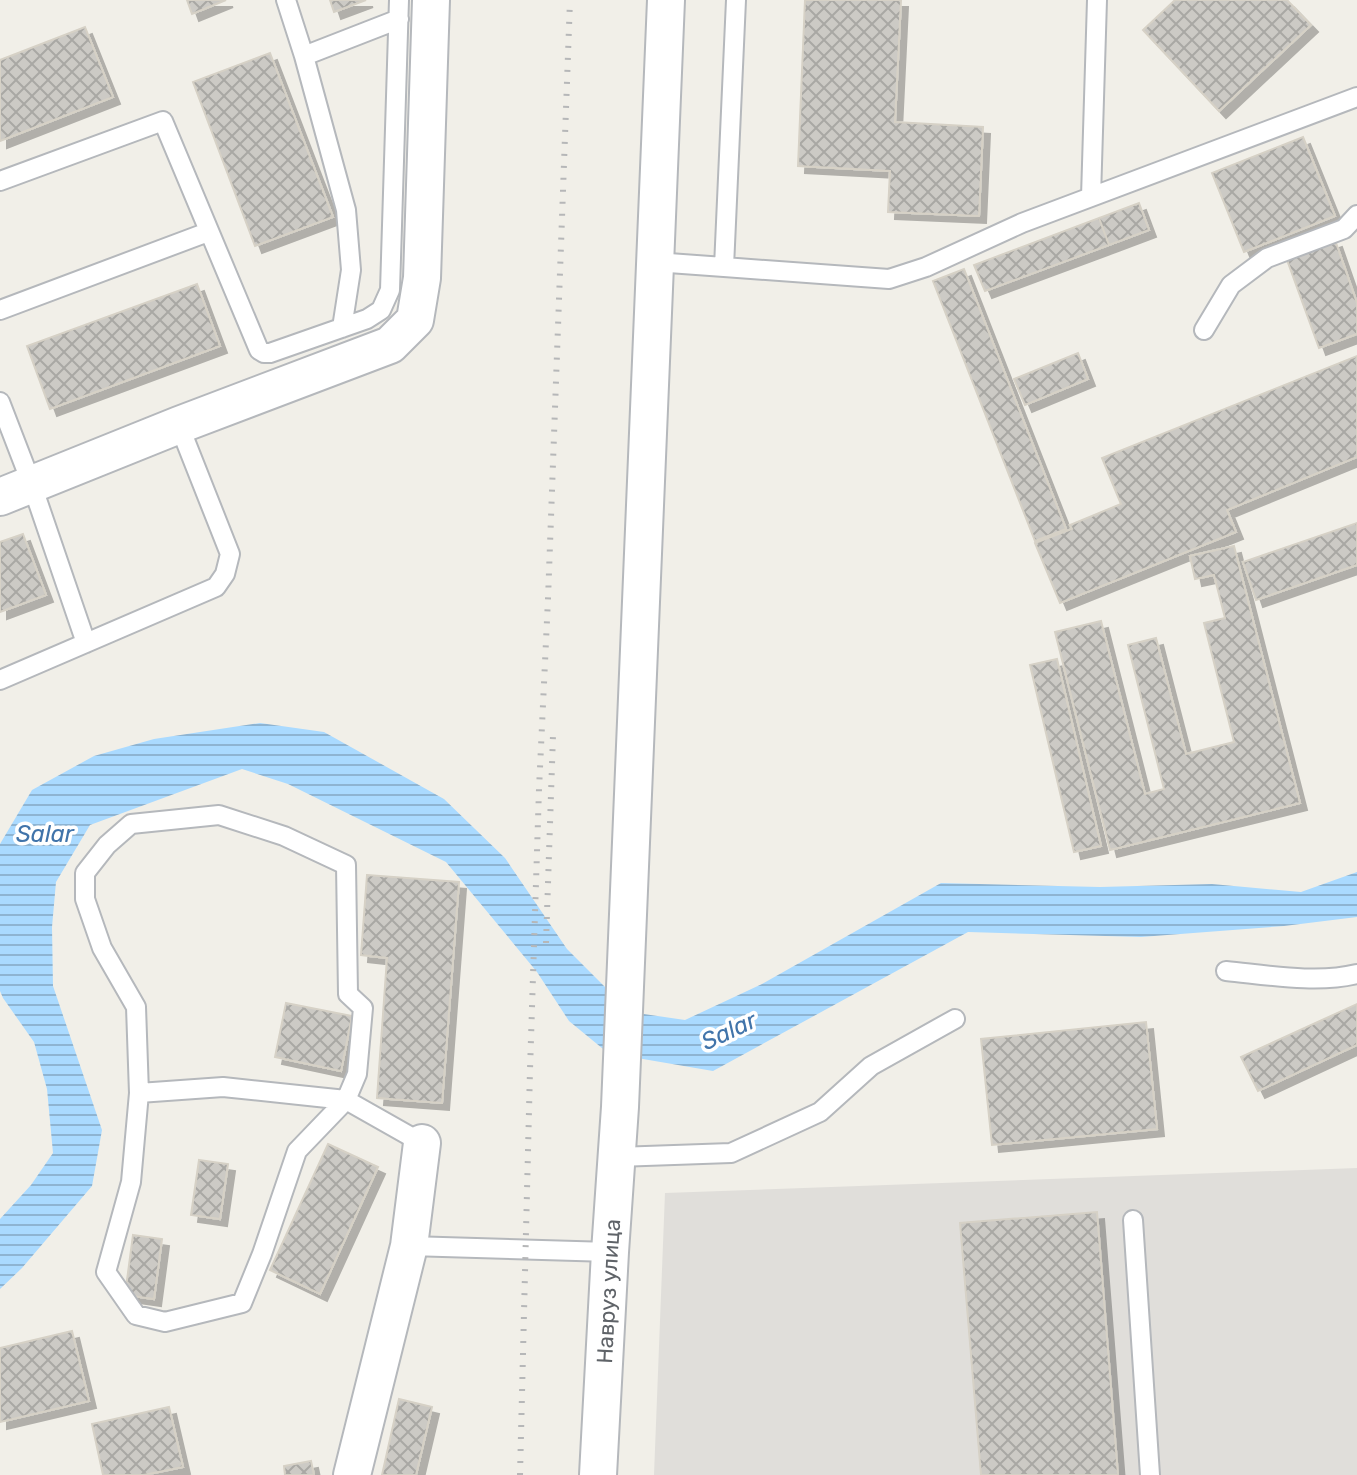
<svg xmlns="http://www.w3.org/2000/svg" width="1357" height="1475" viewBox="0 0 1357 1475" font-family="Rubik,sans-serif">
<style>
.industrial{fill:#e0deda}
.water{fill:url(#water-rules)}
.building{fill:url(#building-cross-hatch);stroke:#d6d1c6;stroke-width:2;filter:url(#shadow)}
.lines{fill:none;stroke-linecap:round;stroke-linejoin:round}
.lane-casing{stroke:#b5b8bc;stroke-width:22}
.street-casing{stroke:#b5b8bc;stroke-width:40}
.lane{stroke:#fff;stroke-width:18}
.street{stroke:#fff;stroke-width:36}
.rail{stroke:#b6b7b8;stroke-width:6;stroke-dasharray:2 10;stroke-linecap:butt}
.labels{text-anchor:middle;stroke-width:7;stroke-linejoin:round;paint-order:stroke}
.street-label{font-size:22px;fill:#5f6368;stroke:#fff}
.water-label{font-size:24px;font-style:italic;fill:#4174aa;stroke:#fff}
</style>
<defs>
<pattern id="water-rules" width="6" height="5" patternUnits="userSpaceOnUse" patternTransform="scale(2)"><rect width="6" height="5" fill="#aadaff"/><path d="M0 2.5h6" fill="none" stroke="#8eb4d2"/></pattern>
<pattern id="building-cross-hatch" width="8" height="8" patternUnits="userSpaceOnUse" patternTransform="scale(2)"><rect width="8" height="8" fill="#cccac5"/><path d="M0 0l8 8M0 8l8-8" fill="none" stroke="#a9a8a4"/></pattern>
<filter id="shadow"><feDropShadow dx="7" dy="7" stdDeviation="0" flood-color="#0004"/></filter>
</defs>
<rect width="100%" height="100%" fill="#f1efe8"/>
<path class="industrial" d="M 1357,1168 L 1357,1475 L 654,1475 L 665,1193 Z"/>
<path class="water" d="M 260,723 L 324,732 L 444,799 L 505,858 L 567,949 L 630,1012 L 685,1020 L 762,984 L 941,883 L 1100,887 L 1212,884 L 1301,892 L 1357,872 L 1357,917 L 1284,926 L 1141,937 L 968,932 L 713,1071 L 608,1053 L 569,1021 L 537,972 L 446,862 L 288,784 L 242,769 L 90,825 L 56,882 L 52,927 L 53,986 L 102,1130 L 92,1186 L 22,1268 L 0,1289 L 0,1219 L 31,1185 L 53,1153 L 47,1089 L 34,1042 L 3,998 L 0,991 L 0,844 L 32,790 L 94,756 L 154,739 Z"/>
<path class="building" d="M 187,0 L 226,0 L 192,14 Z
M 330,0 L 366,0 L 334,12 Z
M 805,0 L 901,0 L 895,122 L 983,127 L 979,216 L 888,212 L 890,171 L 798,166 Z
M 1175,0 L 1287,0 L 1311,25 L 1219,111 L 1143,30 Z
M 85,27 L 113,97 L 0,141 L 0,60 Z
M 270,53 L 333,217 L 255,246 L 193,82 Z
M 1303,137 L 1335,216 L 1244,252 L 1212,173 Z
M 1139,203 L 1149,230 L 1109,245 L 1099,218 Z
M 1099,218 L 1109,245 L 985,291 L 974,265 Z
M 1335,240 L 1357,303 L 1357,334 L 1319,348 L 1286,257 Z
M 964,269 L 1066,529 L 1035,541 L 933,281 Z
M 197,284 L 220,346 L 50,409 L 27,346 Z
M 1078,353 L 1088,379 L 1025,405 L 1014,379 Z
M 1357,356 L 1357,457 L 1227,510 L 1236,532 L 1060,603 L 1035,543 L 1072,529 L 1070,525 L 1121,504 L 1102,458 Z
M 1357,523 L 1357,565 L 1256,600 L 1243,562 Z
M 23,534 L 46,595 L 0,612 L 0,542 Z
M 1234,546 L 1300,803 L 1110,850 L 1055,632 L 1101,621 L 1145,794 L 1164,789 L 1128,645 L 1156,638 L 1186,754 L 1234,742 L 1204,623 L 1225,618 L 1214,575 L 1195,579 L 1190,556 Z
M 1057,659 L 1101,846 L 1074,852 L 1030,665 Z
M 367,875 L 459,882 L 442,1103 L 377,1098 L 387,958 L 361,955 Z
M 286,1003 L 352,1016 L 341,1071 L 275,1057 Z
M 1357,1004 L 1357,1045 L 1258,1091 L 1241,1057 Z
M 1146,1022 L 1157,1129 L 992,1145 L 981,1039 Z
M 328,1144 L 378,1167 L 320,1294 L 270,1270 Z
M 199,1160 L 228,1164 L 220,1219 L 191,1215 Z
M 1097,1212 L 1118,1475 L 981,1475 L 960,1223 Z
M 133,1235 L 162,1239 L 154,1299 L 125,1295 Z
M 72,1331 L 89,1401 L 0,1422 L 0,1348 Z
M 399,1399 L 432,1407 L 416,1475 L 382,1475 Z
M 169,1407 L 183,1467 L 144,1475 L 103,1475 L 92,1424 Z
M 311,1461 L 314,1475 L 285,1475 L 284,1466 Z"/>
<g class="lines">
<defs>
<path id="lane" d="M 286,0 L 304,56
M 0,181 L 163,121 L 259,350 L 264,353 L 270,353 L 367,319 L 381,310 L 390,290 L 399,0
M 1091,197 L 1097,0
M 655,262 L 724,267 L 736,0
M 724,267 L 889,279 L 926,267 L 1022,223 L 1357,97
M 0,310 L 208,232
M 342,328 L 351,270 L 346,210 L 304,56 L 399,19
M 1204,330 L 1231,285 L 1267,258 L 1344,229 L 1357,215
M 0,402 L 32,485 L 86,643
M 0,680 L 216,587 L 225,574 L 230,554 L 179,425
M 1226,971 C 1267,975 1317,984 1357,974
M 139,1093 L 223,1087 L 346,1100
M 346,1100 L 297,1151 L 262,1254 L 242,1303 L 165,1322 L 136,1315 L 106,1272 L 131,1182 L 139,1093 L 136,1007 L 102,948 L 85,899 L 85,873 L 107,845 L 131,824 L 219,815 L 284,836 L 346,865 L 348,994 L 363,1008 L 357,1074 L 346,1100 L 422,1143
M 617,1157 L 731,1153 L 820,1112 L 871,1066 L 955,1019
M 1133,1220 L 1150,1475
M 409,1246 L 610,1252"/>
<g id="street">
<path d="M 0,497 L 179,425 L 390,345 L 415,320 L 422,278 L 431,0"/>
<path d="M 352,1475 L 409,1246 L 422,1143"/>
<path id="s1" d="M 598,1475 L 610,1252 L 620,1107 L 666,0"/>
</g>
</defs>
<use href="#lane" class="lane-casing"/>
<use href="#street" class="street-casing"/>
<use href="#lane" class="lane"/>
<use href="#street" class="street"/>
<path class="rail" d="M 546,943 L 553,735
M 520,1475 L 530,1070 L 539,789 L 548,599 L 570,0"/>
</g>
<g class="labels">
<g class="street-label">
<text dy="8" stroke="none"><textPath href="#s1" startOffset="184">Навруз улица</textPath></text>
</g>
<g class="water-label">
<text x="45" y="842">Salar</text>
<text transform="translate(729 1031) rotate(-25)" y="8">Salar</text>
</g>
</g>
</svg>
